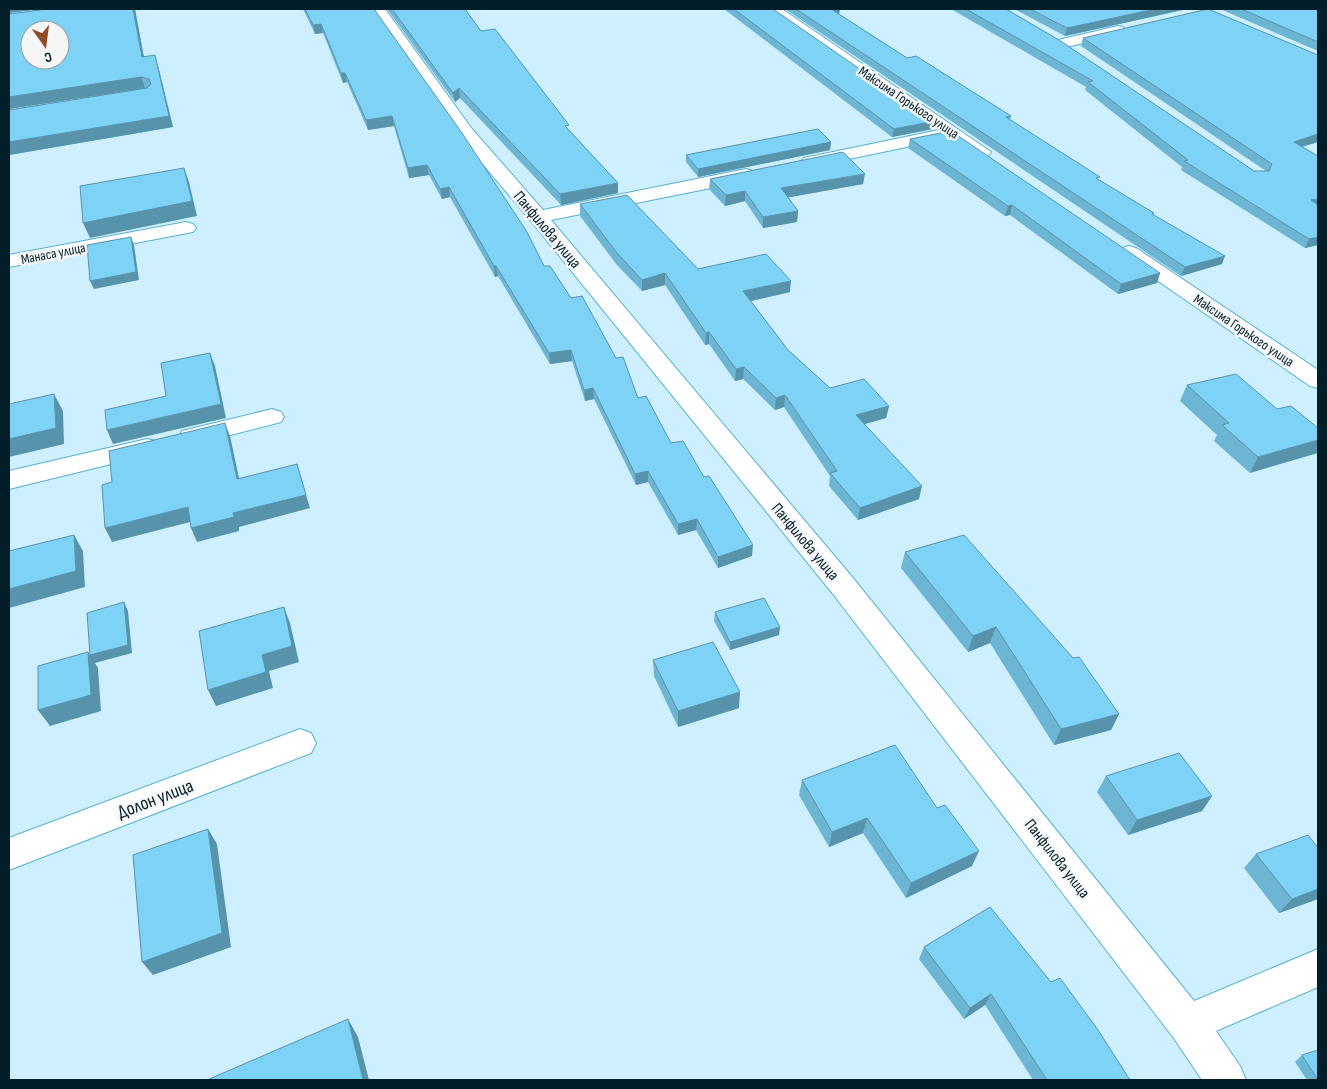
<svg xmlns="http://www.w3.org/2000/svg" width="1327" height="1089" viewBox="0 0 1327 1089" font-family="'Sofia Sans Condensed',sans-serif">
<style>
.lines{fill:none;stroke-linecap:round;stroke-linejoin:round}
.minor-casing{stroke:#54b0d4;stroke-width:2}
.minor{fill:#fff;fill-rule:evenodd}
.wall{fill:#6cb5d3}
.shaded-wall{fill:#5893ac}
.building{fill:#7ed2f5;stroke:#5893ac;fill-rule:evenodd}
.labels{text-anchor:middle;stroke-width:5;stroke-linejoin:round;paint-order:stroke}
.far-street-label{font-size:14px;fill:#011e29;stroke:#f6f6f6}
.street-label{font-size:16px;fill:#011e29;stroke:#f6f6f6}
.near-street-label{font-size:19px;fill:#011e29;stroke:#f6f6f6}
</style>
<rect width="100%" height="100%" fill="#cef0fe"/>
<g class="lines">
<defs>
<path id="minor" d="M 371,9 L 385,9 L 472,129 L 543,210 L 746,169 L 753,171 L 755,175 L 753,179 L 746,181 L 551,220 L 853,578 L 1194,1001 L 1318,949 L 1318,987 L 1216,1031 L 1240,1066 L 1246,1080 L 1202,1080 L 1173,1037 L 833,594 L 531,221 L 460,137 Z
M 766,9 L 782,9 L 991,152 L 988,156 C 974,159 962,146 950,138 L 810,167 L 804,166 L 801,162 L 804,158 L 939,130 Z
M 1118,26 L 1123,27 L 1125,30 L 1123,33 L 1063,48 L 1055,43 L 1058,40 Z
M 186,222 L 193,224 L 196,228 L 193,232 L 9,267 L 9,255 Z
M 1129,246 L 1136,248 L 1318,370 L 1318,388 L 1310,386 L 1122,256 L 1119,252 L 1122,248 Z
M 272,409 L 281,412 L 284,417 L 281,422 L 191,445 L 182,443 L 179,437 L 182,431 Z
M 147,439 L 156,441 L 160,447 L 156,453 L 9,489 L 9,471 Z
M 300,729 L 311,733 L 316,743 L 311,753 L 9,870 L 9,838 Z"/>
</defs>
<use href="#minor" class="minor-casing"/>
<use href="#minor" class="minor"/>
</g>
<path class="wall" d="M 48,9 L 135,9 L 144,57 L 158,66 L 173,127 L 9,155 L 9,110 L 146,88 L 9,109 L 9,14 Z
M 303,9 L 374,9 L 544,266 L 671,443 L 704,477 L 752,556 L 718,568 L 696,530 L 678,535 L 648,482 L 636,485 L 594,399 L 585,401 L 572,361 L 550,364 L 498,276 L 495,277 L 450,197 L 442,199 L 429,175 L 409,178 L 394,126 L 368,130 L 347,82 L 343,83 L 323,33 L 315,34 Z
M 387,9 L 465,9 L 481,31 L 570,131 L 618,183 L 618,193 L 561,205 L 460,98 L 455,102 Z
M 724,9 L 773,9 L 933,129 L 892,137 Z
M 785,9 L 840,9 L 839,14 L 907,58 L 1011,116 L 1010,120 L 1099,180 L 1153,215 L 1222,264 L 1181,276 Z
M 951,9 L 1006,9 L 1254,171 L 1266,171 L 1081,46 L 1083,38 L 1318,55 L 1318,142 L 1302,147 L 1318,156 L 1318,245 L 1305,248 L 1181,170 L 1182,167 L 1085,90 L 1086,87 Z
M 1014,9 L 1187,9 L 1065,36 Z
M 1220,9 L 1315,9 L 1318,10 L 1318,51 Z
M 910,139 L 1160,273 L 1157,283 L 1118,294 L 1010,215 L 1005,216 L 908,148 Z
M 831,142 L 830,150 L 698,177 L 686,162 L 686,155 Z
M 710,179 L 863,184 L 788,197 L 798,211 L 797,222 L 763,228 L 745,201 L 725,206 L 709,189 Z
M 580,204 L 698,269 L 790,292 L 751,301 L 788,350 L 830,388 L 889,406 L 886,418 L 865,424 L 919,499 L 858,520 L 829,486 L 830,476 L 784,407 L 775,410 L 743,379 L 735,381 L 709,344 L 705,345 L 665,285 L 642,291 L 617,265 L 580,216 Z
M 1187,385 L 1277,409 L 1291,406 L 1250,473 L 1214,441 L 1217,435 L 1180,401 Z
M 905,552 L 1073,658 L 1119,714 L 1111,730 L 1054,745 L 990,643 L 968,652 L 901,568 Z
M 715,612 L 779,635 L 730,650 L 714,621 Z
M 653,660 L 739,708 L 678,727 L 654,676 Z
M 1106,776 L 1212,796 L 1202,811 L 1128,835 L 1097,792 Z
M 802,780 L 972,866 L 906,898 L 863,833 L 829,847 L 799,795 Z
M 1256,854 L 1318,899 L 1279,913 L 1244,868 Z
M 924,947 L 1130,1080 L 1033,1080 L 985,1005 L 964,1019 L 919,959 Z
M 1302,1055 L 1318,1080 L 1307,1080 L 1295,1062 Z"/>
<path class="shaded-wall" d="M 9,9 L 43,9 L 9,13 Z
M 133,9 L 135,9 L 146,69 L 142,57 Z
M 831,9 L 840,9 L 839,14 Z
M 1155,9 L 1187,9 L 1065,36 L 1067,28 Z
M 321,24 L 323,33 L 315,34 L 313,25 Z
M 155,55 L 158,66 L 173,127 L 9,155 L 9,142 L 169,116 Z
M 341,73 L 345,73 L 347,82 L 343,83 Z
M 141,77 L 145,88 L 9,109 L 9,97 Z
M 459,88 L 460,98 L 455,102 L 453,93 Z
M 392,116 L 394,126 L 368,130 L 366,120 Z
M 935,121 L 933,129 L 892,137 L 894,129 Z
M 1318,134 L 1318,142 L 1290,150 L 1294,142 Z
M 831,142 L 830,150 L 698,177 L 698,169 Z
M 427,165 L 429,175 L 409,178 L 408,168 Z
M 184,168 L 189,182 L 197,216 L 90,238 L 83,223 Z
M 865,174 L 863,184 L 780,199 L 781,188 Z
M 618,183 L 618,193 L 561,205 L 560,194 Z
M 449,187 L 450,197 L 442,199 L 440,189 Z
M 745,191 L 745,201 L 725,206 L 726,195 Z
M 1318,199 L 1318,207 L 1311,200 Z
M 1012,205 L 1010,215 L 1005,216 L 1008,206 Z
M 798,211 L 797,222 L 763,228 L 763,217 Z
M 131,237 L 134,245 L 139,280 L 94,289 L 90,281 Z
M 1318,237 L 1318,245 L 1305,248 L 1309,239 Z
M 1225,256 L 1222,264 L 1181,276 L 1185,267 Z
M 494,266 L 496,266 L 498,276 L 495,277 Z
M 665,273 L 665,285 L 642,291 L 642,280 Z
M 1160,273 L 1157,283 L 1118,294 L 1121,284 Z
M 791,281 L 790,292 L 742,303 L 743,291 Z
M 709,332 L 709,344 L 705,345 L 706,333 Z
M 571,350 L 572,361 L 550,364 L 549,353 Z
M 210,353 L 215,366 L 226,418 L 113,444 L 107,430 L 221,404 Z
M 744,367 L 743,379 L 735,381 L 736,369 Z
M 593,388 L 594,399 L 585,401 L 584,390 Z
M 54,394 L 63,411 L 64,444 L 9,457 L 9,439 Z
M 785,395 L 784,407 L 775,410 L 776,398 Z
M 889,406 L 886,418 L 854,427 L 856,415 Z
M 225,423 L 230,436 L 242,492 L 237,479 Z
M 1318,440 L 1318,453 L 1250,473 L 1258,457 Z
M 297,464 L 310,508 L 239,527 L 239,531 L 197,542 L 191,528 L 233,513 Z
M 648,471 L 648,482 L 636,485 L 635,474 Z
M 922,486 L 919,499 L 858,520 L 860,508 Z
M 188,507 L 194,521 L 112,542 L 105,528 Z
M 697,519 L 696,530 L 678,535 L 678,524 Z
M 74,535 L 83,551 L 85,587 L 9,608 L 9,589 Z
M 753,545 L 752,556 L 718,568 L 718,557 Z
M 124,602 L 128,611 L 132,653 L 95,663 L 98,668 L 101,711 L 50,726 L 38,710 L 88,652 L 90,655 Z
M 284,607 L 290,623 L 299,662 L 269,671 L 273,688 L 216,706 L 208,690 L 262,655 Z
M 780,627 L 779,635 L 730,650 L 730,642 Z
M 996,627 L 990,643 L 968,652 L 973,636 Z
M 740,692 L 739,708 L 678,727 L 678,711 Z
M 1119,714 L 1111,730 L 1054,745 L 1061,729 Z
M 1212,796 L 1202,811 L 1128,835 L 1137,820 Z
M 867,818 L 863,833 L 829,847 L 832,832 Z
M 208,829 L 217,844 L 231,947 L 153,975 L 142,962 Z
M 979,851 L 972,866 L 906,898 L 911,883 Z
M 1318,889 L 1318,899 L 1279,913 L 1292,899 Z
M 991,994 L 985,1005 L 964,1019 L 970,1008 Z
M 348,1019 L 358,1037 L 369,1080 L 363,1080 Z"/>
<path class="building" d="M 48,9 L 133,9 L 142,57 L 155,55 L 169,116 L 9,142 L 9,110 L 147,88 L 151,84 L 149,79 L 141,77 L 9,97 L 9,14 ZM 30,30 L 60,30 L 60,60 L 30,60 Z
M 305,9 L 374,9 L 462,133 L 527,232 L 544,266 L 550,266 L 571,298 L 582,296 L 616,358 L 623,357 L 638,398 L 646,396 L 671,443 L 683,441 L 704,477 L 709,476 L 753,545 L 718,557 L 697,519 L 678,524 L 648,471 L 635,474 L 593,388 L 584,390 L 571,350 L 549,353 L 496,266 L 494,266 L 449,187 L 440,189 L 427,165 L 408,168 L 392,116 L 366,120 L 345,73 L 341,73 L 321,24 L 313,25 Z
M 392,9 L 465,9 L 481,31 L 495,29 L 569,125 L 565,126 L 618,183 L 560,194 L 459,88 L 453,93 Z
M 734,9 L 773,9 L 935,121 L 894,129 Z
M 796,9 L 831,9 L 907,58 L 916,56 L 1011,116 L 1006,117 L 1100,177 L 1096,178 L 1154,213 L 1152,214 L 1225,256 L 1185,267 Z
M 966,9 L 1006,9 L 1059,40 L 1254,171 L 1269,171 L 1272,164 L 1083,38 L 1208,9 L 1318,55 L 1318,134 L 1294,142 L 1318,156 L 1318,199 L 1311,200 L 1318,205 L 1318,237 L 1309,239 L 1184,161 L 1188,160 L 1088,82 L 1093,81 Z
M 1030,9 L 1155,9 L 1067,28 Z
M 1241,9 L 1315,9 L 1318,10 L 1318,42 Z
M 818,129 L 831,142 L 698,169 L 686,155 Z
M 951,131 L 1160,273 L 1121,284 L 1012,205 L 1008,206 L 910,139 Z
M 843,152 L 865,174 L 781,188 L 798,211 L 763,217 L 745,191 L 726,195 L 710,179 Z
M 184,168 L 192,201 L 83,223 L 80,186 Z
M 627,195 L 698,269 L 766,254 L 791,281 L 743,291 L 788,350 L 830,388 L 864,379 L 889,406 L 856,415 L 922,486 L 860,508 L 830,473 L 837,471 L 785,395 L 776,398 L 744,367 L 736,369 L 709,332 L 706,333 L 665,273 L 642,280 L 617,253 L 580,204 Z
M 131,237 L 136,272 L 90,281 L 87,245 Z
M 210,353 L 221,404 L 107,430 L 105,410 L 166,396 L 161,363 Z
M 1236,374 L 1277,409 L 1291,406 L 1318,428 L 1318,440 L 1258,457 L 1222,425 L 1229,423 L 1187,385 Z
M 54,394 L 56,428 L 9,439 L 9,404 Z
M 225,423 L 237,479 L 297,464 L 306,495 L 233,513 L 234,517 L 191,528 L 188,507 L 105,528 L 102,485 L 112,482 L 109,451 Z
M 74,535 L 76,571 L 9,589 L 9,551 Z
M 964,535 L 1073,658 L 1079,657 L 1119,714 L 1061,729 L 996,627 L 973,636 L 905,552 Z
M 764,598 L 780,627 L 730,642 L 715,612 Z
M 124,602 L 128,645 L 90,655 L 87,613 Z
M 284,607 L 292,646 L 262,655 L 266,672 L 208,690 L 199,631 Z
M 713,642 L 740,692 L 678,711 L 653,660 Z
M 88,652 L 91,695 L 38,710 L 38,666 Z
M 895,745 L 937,808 L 945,805 L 979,851 L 911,883 L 867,818 L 832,832 L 802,780 Z
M 1179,753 L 1212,796 L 1137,820 L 1106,776 Z
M 208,829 L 222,933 L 142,962 L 133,855 Z
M 1308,835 L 1318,848 L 1318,889 L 1292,899 L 1256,854 Z
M 990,907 L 1051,982 L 1060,978 L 1098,1030 L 1130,1080 L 1047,1080 L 991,994 L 970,1008 L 924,947 Z
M 348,1019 L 363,1080 L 207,1080 Z
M 1318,1050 L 1318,1080 L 1302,1055 Z"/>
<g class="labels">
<g class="far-street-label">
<text transform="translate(909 102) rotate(34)" y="5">Максима Горького улица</text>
<text transform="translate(53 253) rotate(-11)" y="5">Манаса улица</text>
<text transform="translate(1244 330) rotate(34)" y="5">Максима Горького улица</text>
</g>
<g class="street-label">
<text transform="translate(548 229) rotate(50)" y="6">Панфилова улица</text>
<text transform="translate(806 541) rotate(50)" y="6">Панфилова улица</text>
<text transform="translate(1058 858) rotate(52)" y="6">Панфилова улица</text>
</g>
<g class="near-street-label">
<text transform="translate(155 798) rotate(-21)" y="7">Долон улица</text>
</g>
</g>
<rect width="1327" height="1089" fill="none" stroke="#011e29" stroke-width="20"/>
<g transform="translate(45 45) rotate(166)"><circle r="24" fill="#f6f6f6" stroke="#94a0a4"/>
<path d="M0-4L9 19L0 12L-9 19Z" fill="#924b27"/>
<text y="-8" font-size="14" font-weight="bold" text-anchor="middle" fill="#011e29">С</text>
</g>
</svg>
